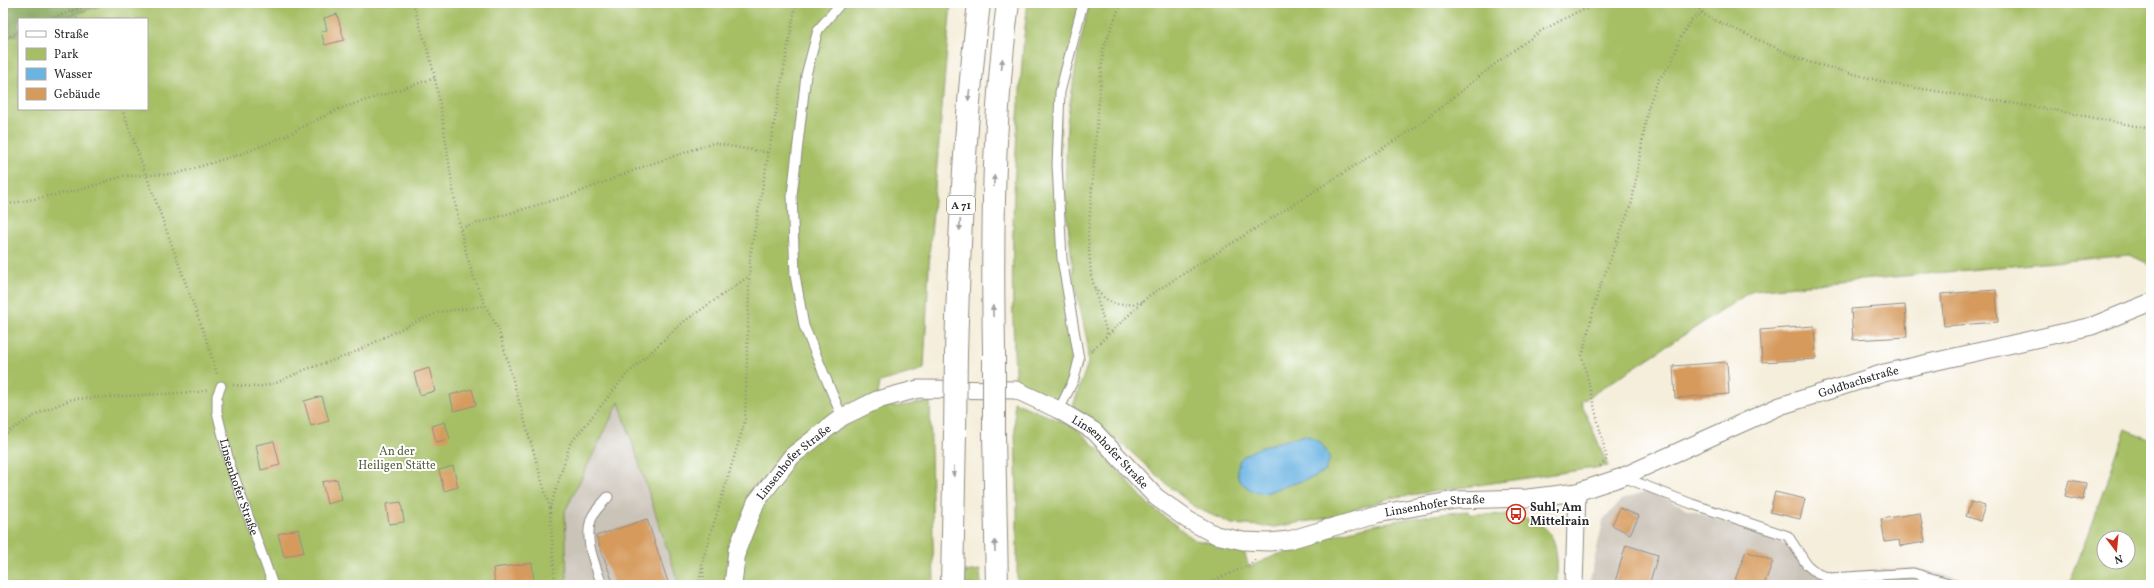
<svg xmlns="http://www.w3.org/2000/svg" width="2154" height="588" viewBox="0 0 2154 588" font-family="Vollkorn,serif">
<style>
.industrial{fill:#cac3b8}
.green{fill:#a6bf65;stroke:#687548;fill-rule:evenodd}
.forest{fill:#84a65a;stroke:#586842}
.water{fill:#6ab4e2;stroke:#4a7086}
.building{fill:#d69a5b}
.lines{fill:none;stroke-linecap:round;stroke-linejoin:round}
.service-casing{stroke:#908c83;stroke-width:11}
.minor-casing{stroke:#908c83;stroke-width:19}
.motorway-casing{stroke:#908c83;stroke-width:24}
.path{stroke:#908c83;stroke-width:2.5;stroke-dasharray:1 3;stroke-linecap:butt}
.service{stroke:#fff;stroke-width:9}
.minor{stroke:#fff;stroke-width:17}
.motorway{stroke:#fff;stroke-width:22}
.motorway-bridge-casing{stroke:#908c83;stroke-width:24;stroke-linecap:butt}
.motorway-bridge{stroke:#fff;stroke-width:22}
.oneway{fill:#a0a0a0}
.labels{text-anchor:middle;stroke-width:4;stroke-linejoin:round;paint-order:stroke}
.shield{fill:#fff;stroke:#6b6b6b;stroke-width:1}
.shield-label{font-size:11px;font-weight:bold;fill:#2b2b2b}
.street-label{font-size:12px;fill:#2b2b2b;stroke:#fff}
.park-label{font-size:12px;fill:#565f3f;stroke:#fff}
.poi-label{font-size:12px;font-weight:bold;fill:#2b2b2b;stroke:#fff;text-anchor:start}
</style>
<rect width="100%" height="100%" fill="#fff"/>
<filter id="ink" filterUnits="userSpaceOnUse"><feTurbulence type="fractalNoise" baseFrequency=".025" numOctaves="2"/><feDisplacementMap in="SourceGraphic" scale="8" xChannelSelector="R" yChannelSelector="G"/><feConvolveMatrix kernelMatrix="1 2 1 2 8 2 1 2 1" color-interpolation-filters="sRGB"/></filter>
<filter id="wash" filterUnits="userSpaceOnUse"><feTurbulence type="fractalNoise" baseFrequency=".012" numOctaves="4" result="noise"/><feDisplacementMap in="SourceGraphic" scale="16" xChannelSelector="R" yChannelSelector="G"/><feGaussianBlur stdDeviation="0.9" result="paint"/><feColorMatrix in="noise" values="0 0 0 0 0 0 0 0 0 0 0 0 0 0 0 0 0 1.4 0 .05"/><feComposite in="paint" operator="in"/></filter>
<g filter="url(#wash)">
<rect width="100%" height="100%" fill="#f5eedb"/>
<path class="industrial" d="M 619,401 L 679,585 L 561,585 L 567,578 L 565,511 Z
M 1649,490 L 1688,509 L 1793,547 L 1805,560 L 1825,570 L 1842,572 L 1915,568 L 1989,585 L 1589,585 L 1603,521 L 1621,500 Z"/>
<path class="green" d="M 107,3 L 951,3 L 930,246 L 924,369 L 880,382 L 877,400 L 892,407 L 930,402 L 934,585 L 679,585 L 619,402 L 565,511 L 567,578 L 561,585 L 3,585 L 3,39 L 19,34 L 19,109 L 147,109 L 147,19 L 61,19 Z
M 1028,3 L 1083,3 L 1060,92 L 1062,259 L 1079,359 L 1059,410 L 1016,390 C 1010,294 1012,199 1019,103 C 1022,69 1023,36 1028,3 Z
M 1089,3 L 2151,3 L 2151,265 L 2130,255 L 1753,290 L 1581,402 L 1608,466 L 1390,498 L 1328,518 L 1274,527 L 1232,524 L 1196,508 L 1164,482 L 1129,450 L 1073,406 L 1088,363 L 1087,340 L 1074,280 L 1065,194 L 1067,122 L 1078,53 Z
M 1014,402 L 1075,427 L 1104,455 L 1149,505 L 1195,540 L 1243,548 L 1249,567 C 1323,533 1387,519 1468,511 L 1469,514 C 1497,516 1546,509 1555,545 C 1558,558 1557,572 1557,585 L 1017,585 L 1017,493 Z
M 2126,429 L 2151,440 L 2151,585 L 2069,585 ZM 2104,538 L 2128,538 L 2128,562 L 2104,562 Z
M 980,570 L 981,585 L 964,585 L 964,572 Z"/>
<path class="forest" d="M 3,3 L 107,3 L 61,19 L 19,19 L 19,34 L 3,39 Z"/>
<path class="water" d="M 1305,435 C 1320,439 1323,445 1330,458 L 1325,471 L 1314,477 L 1262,494 L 1252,491 L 1239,481 C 1237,474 1236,467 1240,460 C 1249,447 1290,440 1305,435 Z"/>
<g id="blocks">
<path class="building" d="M 337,14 L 344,40 L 325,45 L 321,32 L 327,30 L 324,18 Z
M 1996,290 L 1998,322 L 1944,326 L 1941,294 Z
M 1905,305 L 1907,337 L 1853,340 L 1851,309 Z
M 1814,326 L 1816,359 L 1762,362 L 1760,330 Z
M 1727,362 L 1729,394 L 1675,398 L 1673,366 Z
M 429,368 L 435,391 L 420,395 L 414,373 Z
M 472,389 L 476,405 L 454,411 L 450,395 Z
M 322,396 L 329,421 L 311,426 L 304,401 Z
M 445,422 L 450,439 L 436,442 L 432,426 Z
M 274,441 L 280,465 L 261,470 L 256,445 Z
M 453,466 L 458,487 L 444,491 L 439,470 Z
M 337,479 L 342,500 L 327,504 L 322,482 Z
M 2069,480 L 2086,483 L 2083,500 L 2065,496 Z
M 1775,492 L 1805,499 L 1800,519 L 1770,512 Z
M 401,502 L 404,522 L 389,524 L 386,504 Z
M 1971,502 L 1985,506 L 1980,521 L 1966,516 Z
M 1620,508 L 1639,516 L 1630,534 L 1612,525 Z
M 1920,513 L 1925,542 L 1900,546 L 1899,540 L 1885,542 L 1881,519 Z
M 647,519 L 669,585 L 614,585 L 596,536 Z
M 298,529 L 304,552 L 284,557 L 278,534 Z
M 1626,545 L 1658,555 L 1649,585 L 1614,585 Z
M 1746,551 L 1773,561 L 1764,585 L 1733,585 Z
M 532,563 L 534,583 L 495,585 L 493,568 Z"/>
</g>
</g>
<g filter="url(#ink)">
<use href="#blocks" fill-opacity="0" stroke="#908c83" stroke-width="1"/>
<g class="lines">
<defs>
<g id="service">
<path d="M 841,3 L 818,30 L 806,75 L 792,195 L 795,275 L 804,326 L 842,417"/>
<path id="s1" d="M 221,386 L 217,396 L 217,412 L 230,465 L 273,585"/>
<path d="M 1059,410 L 1074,379 L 1079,359 L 1062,259 L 1057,165 L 1060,92 L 1083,3"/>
<path d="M 1623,477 L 1692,504 L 1788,536 L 1807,565 L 1818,574 L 1830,578 L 1913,573 L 1956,585"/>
<path d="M 602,585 C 595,564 583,539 592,517 C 595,510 603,503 608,497"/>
</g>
<g id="minor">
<path id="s2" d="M 733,585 L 737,550 L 756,502 L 792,456 L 842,417 L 877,400 L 918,389 L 1016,390 L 1059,410 L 1094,431 L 1156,497 L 1188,520 L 1216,535 L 1243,541 L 1269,542 L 1289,540 L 1377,514 L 1455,500 L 1528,498 L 1577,492 L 1622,477 L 1780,406 L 1884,373 L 2092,326 L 2151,302"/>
<path d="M 1574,585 L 1577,492"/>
</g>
<path id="motorway" d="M 994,350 C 992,234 993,118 1008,3
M 956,354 C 959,236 965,120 979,3
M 994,434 L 997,585
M 952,585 L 955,432"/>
</defs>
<use href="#service" class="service-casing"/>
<use href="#minor" class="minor-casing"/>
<use href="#motorway" class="motorway-casing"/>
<path class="path" d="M 413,3 C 420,28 430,53 435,79 C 453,161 452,255 498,328 L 550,509
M 1694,3 L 1706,16 L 1805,61 L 1892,84 L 2054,110 L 2151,129
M 72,11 L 77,19
M 50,19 L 93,3
M 3,39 L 19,32
M 122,109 L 208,344 L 217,374
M 3,205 L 80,190 L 123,176 L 176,174 L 247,152 L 290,134 L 300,128 L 339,109 L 435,78
M 461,228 L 574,194 L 645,166 L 713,143 L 769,153
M 1095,288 C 1109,306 1121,307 1142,302
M 1107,334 L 1091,275 L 1088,237 L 1103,49 L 1121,3
M 1091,351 L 1150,295 L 1416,127 L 1500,60 L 1541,31 L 1577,12 L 1605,3
M 233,385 L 257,387 L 276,383 L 304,370 L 349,355 L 413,323 L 440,312 L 483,306
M 3,435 L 37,414 L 72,399 L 198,392 L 207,390
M 1600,466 L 1607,459 L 1582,356 L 1598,292 L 1632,202 L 1648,108 L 1658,80 L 1671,64 L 1681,36 L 1692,20 L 1702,12
M 703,568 L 704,585
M 555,585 L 550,509 L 570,444 L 626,375 L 682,323 L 748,277
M 699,585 L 703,559 L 745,421 L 750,256 L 796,3
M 1204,585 L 1249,565 L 1257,558"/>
<use href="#service" class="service"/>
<use href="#minor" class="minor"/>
<use href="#motorway" class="motorway"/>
<defs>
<path id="motorway-bridge" d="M 994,350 L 994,434
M 955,432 L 956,354"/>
</defs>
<use href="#motorway-bridge" class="motorway-bridge-casing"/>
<use href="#motorway-bridge" class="motorway-bridge"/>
</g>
<defs><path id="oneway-solid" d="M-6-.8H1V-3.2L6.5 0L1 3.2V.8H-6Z"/></defs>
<g class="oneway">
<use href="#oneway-solid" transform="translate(1002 64) rotate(-85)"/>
<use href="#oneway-solid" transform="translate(969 95) rotate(96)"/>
<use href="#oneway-solid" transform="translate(994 181) rotate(-88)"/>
<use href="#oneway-solid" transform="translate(960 225) rotate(93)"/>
<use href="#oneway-solid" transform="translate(993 311) rotate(-91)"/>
<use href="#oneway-solid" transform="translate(954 471) rotate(92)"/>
<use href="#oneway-solid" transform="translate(995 546) rotate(-90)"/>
</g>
</g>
<defs>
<symbol id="bus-ring" viewBox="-11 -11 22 22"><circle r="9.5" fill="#fff" stroke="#c8321e" stroke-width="1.5"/><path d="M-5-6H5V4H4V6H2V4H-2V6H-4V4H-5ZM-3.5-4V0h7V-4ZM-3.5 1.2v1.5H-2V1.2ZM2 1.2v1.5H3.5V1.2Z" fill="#c8321e"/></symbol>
</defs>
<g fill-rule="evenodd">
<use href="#bus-ring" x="1505" y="503" width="22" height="22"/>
</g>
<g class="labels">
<rect class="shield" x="947" y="196" width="28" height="18" rx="3"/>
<g class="shield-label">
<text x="961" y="209">A 71</text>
</g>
<g class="street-label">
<text dy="4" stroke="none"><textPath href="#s2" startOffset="1308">Goldbachstraße</textPath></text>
<text dy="4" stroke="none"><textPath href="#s2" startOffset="502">Linsenhofer Straße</textPath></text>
<text dy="4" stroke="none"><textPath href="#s2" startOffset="142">Linsenhofer Straße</textPath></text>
<text dy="4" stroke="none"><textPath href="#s1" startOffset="105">Linsenhofer Straße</textPath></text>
<text dy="4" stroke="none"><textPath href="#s2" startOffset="862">Linsenhofer Straße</textPath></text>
</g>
<g class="park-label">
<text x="397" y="455">An der<tspan x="397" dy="14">Heiligen Stätte</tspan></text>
</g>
<g class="poi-label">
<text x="1530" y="511">Suhl, Am<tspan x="1530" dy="14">Mittelrain</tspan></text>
</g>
</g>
<rect width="2154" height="588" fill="none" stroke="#fff" stroke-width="16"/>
<rect x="18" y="18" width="130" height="92" fill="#ffffff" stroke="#aaaaaa"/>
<rect x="26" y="31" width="20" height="6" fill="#ffffff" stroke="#aaaaaa"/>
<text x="54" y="38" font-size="12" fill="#2b2b2b">Straße</text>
<rect x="26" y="48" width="20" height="12" fill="#a6bf65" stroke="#aaaaaa"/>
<text x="54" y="58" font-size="12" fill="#2b2b2b">Park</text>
<rect x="26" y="68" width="20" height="12" fill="#6ab4e2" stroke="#aaaaaa"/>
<text x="54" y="78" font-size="12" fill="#2b2b2b">Wasser</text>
<rect x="26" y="88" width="20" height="12" fill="#d69a5b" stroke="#aaaaaa"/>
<text x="54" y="98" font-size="12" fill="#2b2b2b">Gebäude</text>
<g transform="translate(2116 550) rotate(164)"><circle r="19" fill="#ffffff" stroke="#aaaaaa"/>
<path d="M0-3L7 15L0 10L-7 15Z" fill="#c8321e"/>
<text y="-6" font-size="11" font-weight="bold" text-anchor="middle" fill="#2b2b2b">N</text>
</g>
</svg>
